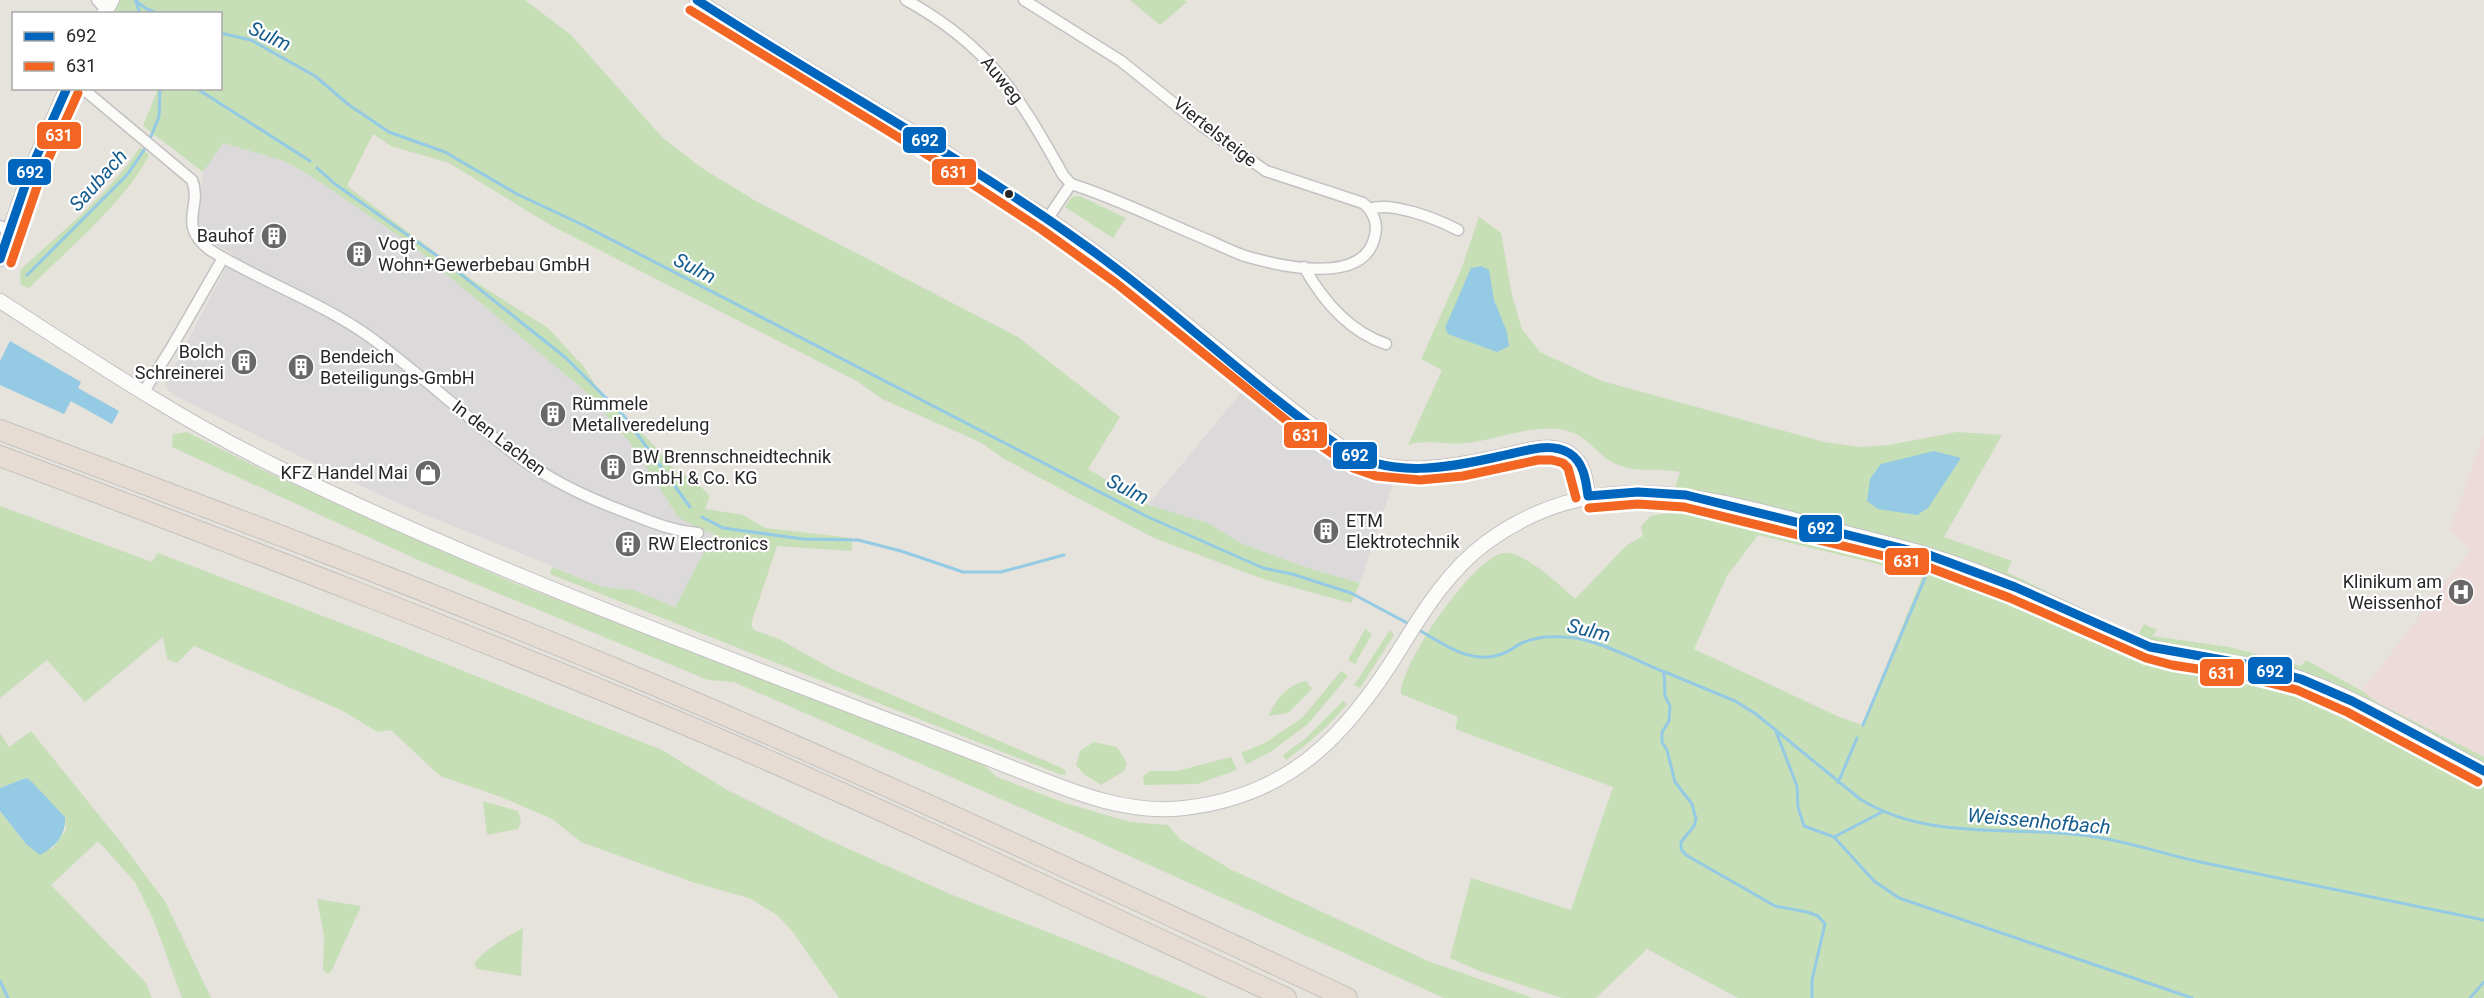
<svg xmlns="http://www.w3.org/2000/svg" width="2484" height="998" viewBox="0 0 2484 998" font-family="Roboto,sans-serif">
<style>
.industrial{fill:#dcd9db}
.medical{fill:#ecdbd9}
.green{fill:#c6dfb7;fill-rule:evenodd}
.water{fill:#94cae3}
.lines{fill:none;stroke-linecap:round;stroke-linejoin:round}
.stream{stroke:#94cae3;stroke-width:3}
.minor-casing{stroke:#c3c1c1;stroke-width:13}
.tertiary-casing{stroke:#c3c1c1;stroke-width:16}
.motorway-casing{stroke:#c3c1bf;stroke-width:22}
.minor{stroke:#fbfbfa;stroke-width:10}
.tertiary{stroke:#fbfbfa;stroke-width:14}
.motorway{stroke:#e6dcd3;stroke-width:20}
.bus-1-casing{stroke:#fff;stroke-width:14}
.bus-2-casing{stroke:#fff;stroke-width:14}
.bus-1{stroke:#0065bd;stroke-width:9}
.bus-2{stroke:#f26522;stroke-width:9}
.bus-dot{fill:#272727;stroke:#fff;stroke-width:2}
.labels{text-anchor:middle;stroke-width:4.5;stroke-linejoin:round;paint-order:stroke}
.street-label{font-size:18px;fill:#272727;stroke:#fff}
.poi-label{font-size:18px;fill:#272727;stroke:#fff;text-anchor:start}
.water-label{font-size:20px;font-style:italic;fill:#155c8d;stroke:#fff}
.line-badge{stroke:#fff;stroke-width:2}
.badge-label{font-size:16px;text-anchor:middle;font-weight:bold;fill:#fff}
</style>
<rect width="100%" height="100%" fill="#e6e2dc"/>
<path class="industrial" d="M 223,143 L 284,161 L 308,174 L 412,245 L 586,392 L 630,441 L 702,530 L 714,533 L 675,607 L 634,590 L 603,587 L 395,502 L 177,397 L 167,389 L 165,384 L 233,254 L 205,239 L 198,223 L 203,172 Z
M 1250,382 L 1353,459 L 1396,474 L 1360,583 L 1311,569 L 1240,543 L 1208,523 L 1148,505 Z"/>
<path class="medical" d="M 2484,433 L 2484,757 L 2378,703 L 2362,691 L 2471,549 L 2450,530 Z"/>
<path class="green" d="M 109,0 L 525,0 L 571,35 L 663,138 L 702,168 L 754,200 L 1018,337 L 1120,417 L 1088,469 L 1148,505 L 1208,523 L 1240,543 L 1311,569 L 1360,583 L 1351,603 L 1266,580 L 1154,538 L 1004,459 L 980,442 L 882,399 L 857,381 L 552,226 L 449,163 L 391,146 L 373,134 L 347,186 L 472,280 L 548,328 L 584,367 L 602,396 L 650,441 L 677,472 L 692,478 L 710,496 L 705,509 L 743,515 L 765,528 L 852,538 L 852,551 L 777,546 L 751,624 L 754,630 L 779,639 L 834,670 L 1062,768 L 1066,772 L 1065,775 L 1059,774 L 550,574 L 552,567 L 603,587 L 634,590 L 675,607 L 714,533 L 702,530 L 678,517 L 629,441 L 586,392 L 412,245 L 308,174 L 284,161 L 223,143 L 203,172 L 143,126 L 158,89 L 220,88 L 220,14 L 113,13 L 116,8 Z
M 1130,0 L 1184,0 L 1187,2 L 1160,25 Z
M 140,147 L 149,155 C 128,199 65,252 29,288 L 21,285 L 20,270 C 61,232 109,195 140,147 Z
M 1080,196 L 1126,218 L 1113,238 L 1065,207 L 1072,197 Z
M 1479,217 L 1501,233 L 1512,295 L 1522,329 L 1540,352 L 1602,381 L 1824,442 L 1860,447 L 1889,445 L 1957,432 L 2002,435 L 1944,537 L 2012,561 L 2007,572 L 2138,636 L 2144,624 L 2157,630 L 2152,636 L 2229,647 L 2301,666 L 2306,660 L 2362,691 L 2378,703 L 2484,757 L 2484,998 L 1738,998 L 1647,949 L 1596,998 L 1562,998 L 1479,971 L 1450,958 L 1471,878 L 1571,910 L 1613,787 L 1455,729 L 1458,717 L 1401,694 C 1400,664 1473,558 1503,553 C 1523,550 1561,586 1575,599 L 1627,545 L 1643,536 L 1641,526 L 1651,516 L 1667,513 L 1680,472 C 1660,468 1635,473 1616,464 C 1593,453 1589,433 1558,429 C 1527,426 1498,439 1467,443 C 1447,446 1427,438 1408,445 L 1442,370 L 1421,359 L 1461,270 ZM 1758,535 L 1923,575 L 1862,725 L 1837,716 L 1694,649 L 1727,576 Z
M 187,432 L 271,474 L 514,583 L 983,764 L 997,777 L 1062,802 L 1130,822 L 1168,825 L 1181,840 L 1232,870 L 1428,961 L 1533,998 L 1444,998 L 1083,835 L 734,682 L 708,680 L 425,563 L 172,447 L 173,434 Z
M 0,506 L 152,562 L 158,553 L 383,639 L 662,750 L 727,790 L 824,838 L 950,894 L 1106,955 L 1208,998 L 839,998 L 792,931 L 777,915 L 749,898 L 692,882 L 581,842 L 552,819 L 501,797 L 440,776 L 391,730 L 378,732 L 341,710 L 194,646 L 177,663 L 167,659 L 163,637 L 85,702 L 47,660 L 0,698 Z
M 1365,629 L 1372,634 L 1355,664 L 1348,660 Z
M 1390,630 L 1394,635 L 1360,688 L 1354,685 Z
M 1341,671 L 1348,676 L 1308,724 L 1270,752 L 1247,764 L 1241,753 L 1265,743 L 1302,718 Z
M 1306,681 L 1312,689 L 1288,713 L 1269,716 C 1275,699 1289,684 1306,681 Z
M 1343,701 L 1347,704 C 1329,726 1309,743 1286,760 L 1283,755 L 1305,739 Z
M 31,731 L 123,845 L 166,903 L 211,998 L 182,998 L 154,921 L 135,882 L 98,841 L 51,885 L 146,983 L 152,998 L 0,998 L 0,811 L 26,844 L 52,849 L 66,830 L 65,817 L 26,778 L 0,788 L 0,733 L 9,747 Z
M 1094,742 L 1117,747 L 1127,763 L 1124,771 L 1101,785 L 1084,774 L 1076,765 L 1080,751 Z
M 1231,757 L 1237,770 L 1197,784 L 1144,785 L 1143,776 L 1150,771 L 1177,771 Z
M 483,801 L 518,811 L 521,822 L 518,829 L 487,835 Z
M 317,899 L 361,906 L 332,970 L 328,974 L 323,970 L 324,936 Z
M 523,928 L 521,976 L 477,969 L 474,963 C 487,948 505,937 523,928 Z"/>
<path class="water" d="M 1481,266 L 1489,270 L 1494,300 L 1507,332 L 1509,346 L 1497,352 L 1448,334 L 1445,328 L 1471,268 Z
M 10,341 L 81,382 L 78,388 L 119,411 L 112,424 L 71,401 L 64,414 L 0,385 L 0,361 Z
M 1934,451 L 1961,458 L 1928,508 L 1917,515 L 1878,509 L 1867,501 L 1870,479 L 1881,464 Z
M 26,778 L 32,782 L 65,817 C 66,835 56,846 40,855 L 26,844 L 0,811 L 0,788 Z"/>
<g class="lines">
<path class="stream" d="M 135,0 L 145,8 L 159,14
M 136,1 L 140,14
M 220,33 L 251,40 L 315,76 L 349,105 L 389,132 L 445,152 L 517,194 L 583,225 L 1148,517 L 1263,568 L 1292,574 L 1351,593 L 1411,625
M 196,88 L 310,161
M 149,141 L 159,117 L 160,88
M 317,168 L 335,184 L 443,260 L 566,358 L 624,416 L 690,507
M 27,275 L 127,175 L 146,147
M 702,517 L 723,528 L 803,539 L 858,540 L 901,551 L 963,572 L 1001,572 L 1064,555
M 1417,629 C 1443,643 1470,666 1502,654 C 1509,652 1515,646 1522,643 C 1535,637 1550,636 1563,637 C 1594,637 1635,660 1664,672 L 1665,696 L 1670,706 L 1669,721 L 1662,732 L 1662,742 L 1667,750 L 1675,782 L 1692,804 L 1696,819 L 1694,826 L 1681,842 L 1681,849 L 1686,855 L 1775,906 L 1807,912 L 1818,916 L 1825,924 L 1812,980 L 1812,998
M 1665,672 L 1735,701 L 1756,714 L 1860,799 C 1929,842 2012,825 2089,836 C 2127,841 2163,854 2200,862 C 2294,881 2389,900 2484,920
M 1863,725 L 1925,578
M 1775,729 L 1797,786 L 1798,807 L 1804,826 L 1834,837 L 1874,881 L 1899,898 L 2192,998
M 1838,783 L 1857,738
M 1834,837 L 1882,812
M 0,981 L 8,998
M 2470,998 L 2484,982"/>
<defs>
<path id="minor" d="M 97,0 L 106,10
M 906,0 C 989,46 1018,94 1063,175 L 1071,184 C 1116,198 1159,220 1203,238 C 1217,244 1231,251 1245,256 C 1279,266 1366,287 1375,235 C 1378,223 1373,211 1363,203 L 1266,171 L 1202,126 L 1121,61 L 1024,0
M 82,88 L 192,180 C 203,207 176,224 210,250 C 262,282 319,301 370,337 C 419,373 463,414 512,452 C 547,479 587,498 628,513 C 651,522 673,531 698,533
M 1369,209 C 1392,201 1437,219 1458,230
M 1048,218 L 1071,184
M 0,226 L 9,230
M 1304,267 C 1323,301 1348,331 1386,344
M 143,393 L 170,350 L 223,258"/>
<path id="tertiary" d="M 697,0 C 777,53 859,99 940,149 C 960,161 978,176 998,188 C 1014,199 1032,208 1048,219 C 1151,289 1241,374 1341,447 C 1386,481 1451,467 1502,456 C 1523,452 1549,441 1569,453 C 1584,462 1586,481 1588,496
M 104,14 L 112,0
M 0,259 L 30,171 L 67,88
M 0,301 C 90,359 179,419 275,466 C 471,562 676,638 880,717 C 923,733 967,750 1010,767 C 1066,789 1123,815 1184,808 C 1290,796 1347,735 1400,649 C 1424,610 1449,570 1487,542 C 1600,460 1712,499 1834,530 C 1884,543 1934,554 1981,573 C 2012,585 2041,598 2071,612 C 2096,624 2121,637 2147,646 C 2192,660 2239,660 2284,673 C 2354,694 2419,736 2484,771"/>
<path id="motorway" d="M 0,430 C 209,508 417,586 623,672 C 867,774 1107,886 1347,998
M 0,456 C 237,545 472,635 705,733 C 901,817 1093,909 1286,998"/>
</defs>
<use href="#minor" class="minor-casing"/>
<use href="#tertiary" class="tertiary-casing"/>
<use href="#motorway" class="motorway-casing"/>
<use href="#minor" class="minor"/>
<use href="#tertiary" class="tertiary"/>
<use href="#motorway" class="motorway"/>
<defs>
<path id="bus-1" d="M 697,0 C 825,83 959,155 1083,244 C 1172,307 1250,385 1340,447 C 1389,480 1448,468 1501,456 C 1523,452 1549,441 1569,453 C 1584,462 1586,481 1588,496
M 0,259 L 30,171 L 67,88
M 1588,496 L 1638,492 L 1686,495 L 1929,555 L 2015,587 L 2150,647 L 2245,664 L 2301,679 L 2352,701 L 2484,771"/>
<path id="bus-2" d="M 690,10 L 934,159 L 1041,229 L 1116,283 L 1297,429 L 1353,468 L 1376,476 L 1420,480 L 1463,476 L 1538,460 L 1552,460 L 1563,463 L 1568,468 L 1576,498
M 11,263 L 41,175 L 78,93
M 1589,508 L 1638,504 L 1684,507 L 1925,566 L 2010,598 L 2146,658 L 2172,665 L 2243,676 L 2297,690 L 2347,712 L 2478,782"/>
</defs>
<use href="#bus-1" class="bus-1-casing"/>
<use href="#bus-2" class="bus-2-casing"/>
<use href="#bus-1" class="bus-1"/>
<use href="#bus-2" class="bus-2"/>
</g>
<defs>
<symbol id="building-disc" viewBox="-11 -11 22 22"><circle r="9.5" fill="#6a6866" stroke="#fff"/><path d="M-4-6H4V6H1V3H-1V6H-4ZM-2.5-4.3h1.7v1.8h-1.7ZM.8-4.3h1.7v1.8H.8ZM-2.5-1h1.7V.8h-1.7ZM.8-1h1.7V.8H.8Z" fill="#fff"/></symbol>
<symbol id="shop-disc" viewBox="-11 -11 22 22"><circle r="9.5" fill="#6a6866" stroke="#fff"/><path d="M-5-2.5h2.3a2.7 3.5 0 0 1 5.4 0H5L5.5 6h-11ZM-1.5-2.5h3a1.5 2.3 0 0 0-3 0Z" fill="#fff"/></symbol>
<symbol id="hospital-disc" viewBox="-11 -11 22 22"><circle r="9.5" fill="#6a6866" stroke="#fff"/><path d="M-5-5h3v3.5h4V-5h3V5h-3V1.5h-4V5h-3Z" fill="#fff"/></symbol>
</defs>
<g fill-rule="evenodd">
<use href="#building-disc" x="259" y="221" width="30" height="30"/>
<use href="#building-disc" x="344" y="239" width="30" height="30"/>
<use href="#building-disc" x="229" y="347" width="30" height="30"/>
<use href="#building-disc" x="286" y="352" width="30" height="30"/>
<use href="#building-disc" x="538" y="399" width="30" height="30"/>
<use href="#building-disc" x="598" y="452" width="30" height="30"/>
<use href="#shop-disc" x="413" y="458" width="30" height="30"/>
<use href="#building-disc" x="1311" y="516" width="30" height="30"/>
<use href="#building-disc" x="613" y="529" width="30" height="30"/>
<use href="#hospital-disc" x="2446" y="577" width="30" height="30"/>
</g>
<circle class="bus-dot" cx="1009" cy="194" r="5"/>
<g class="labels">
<g class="street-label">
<text transform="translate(1002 80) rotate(51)" y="6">Auweg</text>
<text transform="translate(1215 132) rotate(38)" y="6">Viertelsteige</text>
<text transform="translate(499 438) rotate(37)" y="6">In den Lachen</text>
</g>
<g class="poi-label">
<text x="254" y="242" text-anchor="end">Bauhof</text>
<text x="378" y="250">Vogt<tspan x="378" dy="21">Wohn+Gewerbebau GmbH</tspan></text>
<text x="224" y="358" text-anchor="end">Bolch<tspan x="224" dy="21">Schreinerei</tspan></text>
<text x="320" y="363">Bendeich<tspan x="320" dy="21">Beteiligungs-GmbH</tspan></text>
<text x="572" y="410">Rümmele<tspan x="572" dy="21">Metallveredelung</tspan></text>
<text x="632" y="463">BW Brennschneidtechnik<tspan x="632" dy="21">GmbH &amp; Co. KG</tspan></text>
<text x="408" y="479" text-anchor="end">KFZ Handel Mai</text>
<text x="1346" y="527">ETM<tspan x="1346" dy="21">Elektrotechnik</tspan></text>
<text x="648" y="550">RW Electronics</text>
<text x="2442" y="588" text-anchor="end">Klinikum am<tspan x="2442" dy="21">Weissenhof</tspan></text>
</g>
<g class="water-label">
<text transform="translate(270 36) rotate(25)" y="7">Sulm</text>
<text transform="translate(98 180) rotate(-48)" y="7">Saubach</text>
<text transform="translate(695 268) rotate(27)" y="7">Sulm</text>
<text transform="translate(1128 489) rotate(27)" y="7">Sulm</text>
<text transform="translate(1589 630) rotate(14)" y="7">Sulm</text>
<text transform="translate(2039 821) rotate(5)" y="7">Weissenhofbach</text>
</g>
</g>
<g class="line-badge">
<rect x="36" y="121" width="46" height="29" rx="6" fill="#f26522"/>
<rect x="902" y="126" width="45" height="28" rx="6" fill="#0065bd"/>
<rect x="7" y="158" width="45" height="28" rx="6" fill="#0065bd"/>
<rect x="931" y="158" width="46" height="28" rx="6" fill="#f26522"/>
<rect x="1283" y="421" width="45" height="28" rx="6" fill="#f26522"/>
<rect x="1332" y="441" width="46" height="29" rx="6" fill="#0065bd"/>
<rect x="1798" y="514" width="45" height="29" rx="6" fill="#0065bd"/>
<rect x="1884" y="547" width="46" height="29" rx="6" fill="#f26522"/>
<rect x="2247" y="656" width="46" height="29" rx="6" fill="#0065bd"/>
<rect x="2199" y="658" width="46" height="29" rx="6" fill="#f26522"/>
</g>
<g class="badge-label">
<text x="59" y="141">631</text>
<text x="925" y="146">692</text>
<text x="30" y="178">692</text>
<text x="954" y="178">631</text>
<text x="1306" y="441">631</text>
<text x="1355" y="461">692</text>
<text x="1821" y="534">692</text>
<text x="1907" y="567">631</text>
<text x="2270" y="677">692</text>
<text x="2222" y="679">631</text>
</g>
<rect x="12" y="12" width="210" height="78" fill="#ffffff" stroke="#a9a9a9" stroke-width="1.5"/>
<rect x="24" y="32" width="30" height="9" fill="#0065bd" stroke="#a9a9a9" stroke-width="1.5"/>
<text x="66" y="42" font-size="18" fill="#272727">692</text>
<rect x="24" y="62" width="30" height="9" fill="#f26522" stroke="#a9a9a9" stroke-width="1.5"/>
<text x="66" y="72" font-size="18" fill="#272727">631</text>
</svg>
